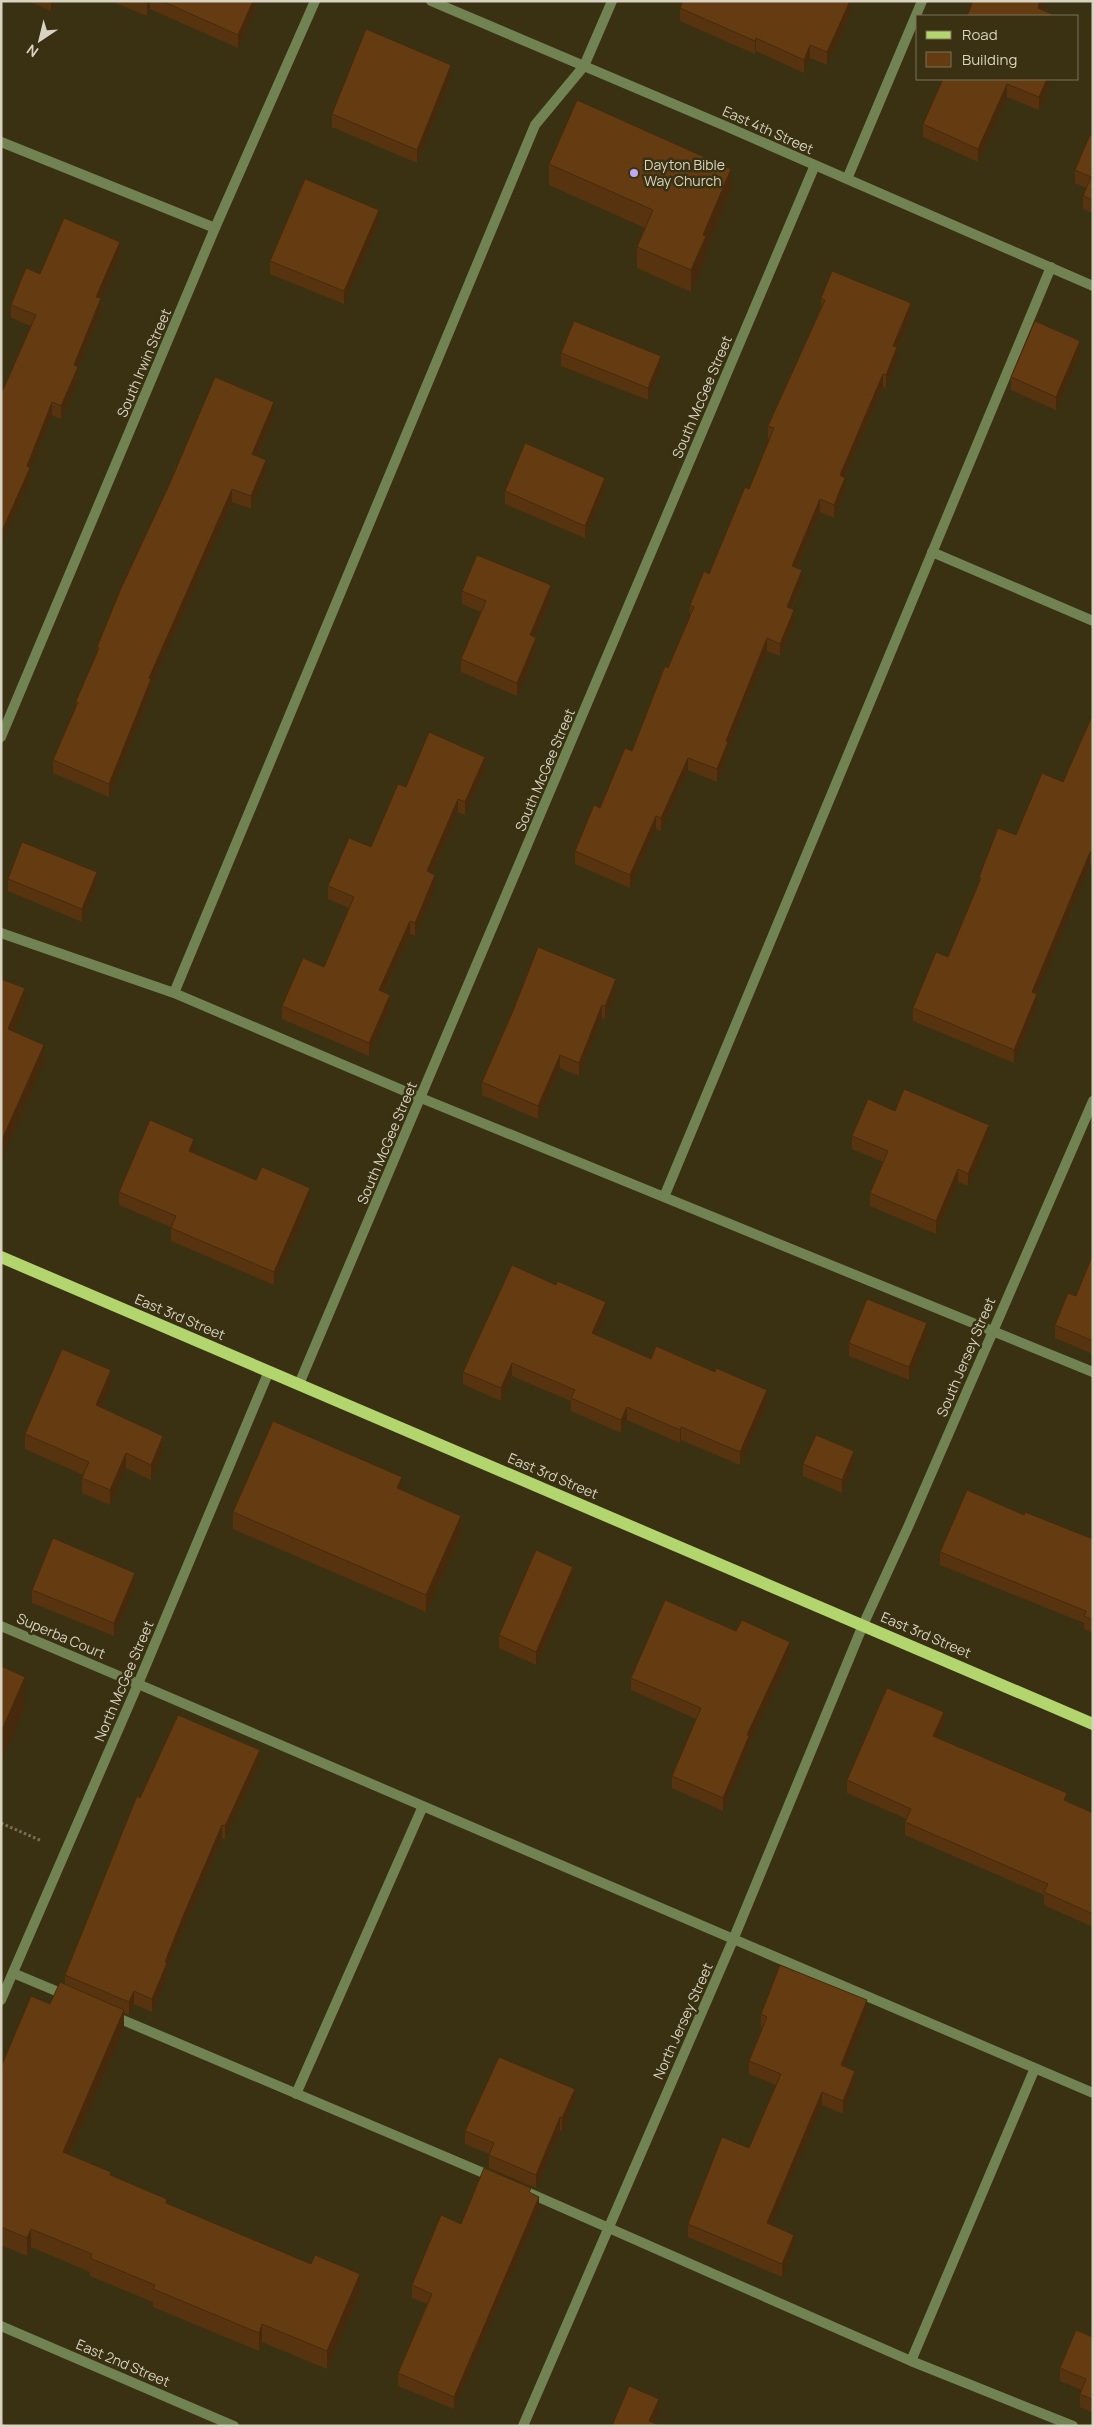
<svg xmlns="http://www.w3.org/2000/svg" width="1094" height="2427" viewBox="0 0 1094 2427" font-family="Manrope,sans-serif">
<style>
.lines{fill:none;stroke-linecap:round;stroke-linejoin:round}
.path{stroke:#777056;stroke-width:3;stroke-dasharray:2.5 2.5;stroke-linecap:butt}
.lane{stroke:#728353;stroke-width:10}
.street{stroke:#728353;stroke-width:10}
.primary{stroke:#b2d56e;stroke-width:12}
.wall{fill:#57340f}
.shaded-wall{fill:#472a0c}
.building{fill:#653c11;stroke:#472a0c}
.poi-dot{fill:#c1a8f3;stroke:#393112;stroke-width:2}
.labels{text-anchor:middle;stroke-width:5;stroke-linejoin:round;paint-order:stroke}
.street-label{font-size:14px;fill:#d8d3c2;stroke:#393112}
.poi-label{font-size:14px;fill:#d8d3c2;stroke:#393112;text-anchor:start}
</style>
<rect width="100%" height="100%" fill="#393112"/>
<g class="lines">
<path class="path" d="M 1,1823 L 42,1841"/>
<path class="lane" d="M 1,142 L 215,228
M 932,552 L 1093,621
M 1,933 L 174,993 L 421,1098 L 1093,1372
M 174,993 L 535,125 L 584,66 L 612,1
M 664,1197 L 1051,267
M 138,1684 L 1093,2093
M 13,1973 L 68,1996
M 111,2015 L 493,2177
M 296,2094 L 423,1806
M 527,2192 L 911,2361 L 1073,2426
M 911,2361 L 1035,2068"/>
<path class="street" d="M 431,1 L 723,125 L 1093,286
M 847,179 L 922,1
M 1,737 L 215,228 L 315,1
M 299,1384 L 815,165
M 1,1626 L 138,1684
M 1,2000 L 138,1684 L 269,1371
M 1,2326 L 234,2426
M 523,2426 L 733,1940 L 863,1625 L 908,1527 L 1093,1101"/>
<path class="primary" d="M 1,1257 L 1093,1724"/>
</g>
<path class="wall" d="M 28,1 L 56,1 L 51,11 Z
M 111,1 L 258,1 L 238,48 L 150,9 L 147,16 Z
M 851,1 L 851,12 L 827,65 L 810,58 L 804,73 L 756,51 L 755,54 L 680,21 L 680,8 Z
M 451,78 L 417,163 L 332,127 L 332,114 Z
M 943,79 L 1052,79 L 1039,110 L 1007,97 L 978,162 L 923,137 L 923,124 Z
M 1093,136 L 1093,213 L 1083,209 L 1083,196 L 1086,188 L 1075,183 L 1075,170 Z
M 549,164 L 731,190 L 706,249 L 706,257 L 691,292 L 637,268 L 637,247 L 645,228 L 549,185 Z
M 379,223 L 344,304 L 270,274 L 270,261 Z
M 120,255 L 101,299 L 101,311 L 78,368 L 78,380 L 61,419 L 52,415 L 30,470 L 30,481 L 3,390 L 31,326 L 11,318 L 11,305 L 40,274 Z
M 821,298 L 911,316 L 897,350 L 897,360 L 886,388 L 883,387 L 845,477 L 845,490 L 834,518 L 820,512 L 797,568 L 802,583 L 792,609 L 794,623 L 780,656 L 767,651 L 728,750 L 728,755 L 717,782 L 688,770 L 661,831 L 656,829 L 630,888 L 575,864 L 575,851 L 632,751 L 690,617 L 690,605 L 709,574 L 749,489 L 770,439 L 768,439 L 768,426 L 821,308 Z
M 561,353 L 661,368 L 648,400 L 561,366 Z
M 1080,354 L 1056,410 L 1011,390 L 1011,377 Z
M 274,415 L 257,456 L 266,472 L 251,509 L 232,502 L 151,686 L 151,692 L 109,797 L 53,773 L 53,760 L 76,707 L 76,701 L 97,654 L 97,647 Z
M 505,491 L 605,491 L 585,538 L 505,504 Z
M 462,591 L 551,598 L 535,637 L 536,651 L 517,696 L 461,672 L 461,659 L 481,612 L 462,604 Z
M 1093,714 L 1093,866 L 1090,865 L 1036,994 L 1037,1007 L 1014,1063 L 913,1021 L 913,1008 L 948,957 L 979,882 L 979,877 L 1063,782 Z
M 485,770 L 465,815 L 458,812 L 432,873 L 435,888 L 415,936 L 410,934 L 384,993 L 390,1008 L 369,1056 L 282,1019 L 282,1006 L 324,967 L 349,908 L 328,899 L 328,886 L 371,847 L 406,787 Z
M 8,879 L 97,885 L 82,922 L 8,891 Z
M 616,992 L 605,1019 L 602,1018 L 579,1076 L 560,1068 L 538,1119 L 482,1095 L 482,1082 Z
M 895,1111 L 989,1138 L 968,1186 L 958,1182 L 936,1234 L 870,1206 L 870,1193 L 883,1162 L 852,1149 L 852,1136 Z
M 194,1152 L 194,1153 L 256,1180 L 310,1201 L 274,1285 L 171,1241 L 171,1227 L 119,1205 L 119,1192 Z
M 1093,1254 L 1093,1354 L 1055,1338 L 1055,1325 L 1076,1296 Z
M 606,1315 L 597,1335 L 651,1359 L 767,1403 L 740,1465 L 681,1440 L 680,1443 L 627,1420 L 621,1433 L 571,1411 L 571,1401 L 512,1376 L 501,1401 L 463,1384 L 463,1372 Z
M 927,1336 L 909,1380 L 849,1356 L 849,1343 Z
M 111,1385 L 101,1408 L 163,1451 L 151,1480 L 126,1468 L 110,1505 L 82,1493 L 82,1478 L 83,1475 L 25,1449 L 25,1434 Z
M 803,1464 L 854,1464 L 842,1493 L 803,1476 Z
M 233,1512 L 461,1534 L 426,1612 L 233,1529 Z
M 1024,1515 L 1093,1539 L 1093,1633 L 1084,1629 L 1084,1623 L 940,1565 L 940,1552 Z
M 573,1580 L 536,1665 L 499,1648 L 499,1635 Z
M 135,1585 L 114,1636 L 32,1603 L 32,1590 Z
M 790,1655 L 749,1744 L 749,1749 L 723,1811 L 672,1788 L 672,1776 L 696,1719 L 631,1690 L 631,1678 Z
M 944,1725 L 938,1738 L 1067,1801 L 1093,1813 L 1093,1927 L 1044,1905 L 1044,1895 L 905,1835 L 905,1822 L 907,1819 L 847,1793 L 847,1780 Z
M 260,1763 L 225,1839 L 222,1838 L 184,1927 L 167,1969 L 167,1976 L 152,2012 L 134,2004 L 129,2015 L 124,2013 L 124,2028 L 70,2154 L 167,2204 L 360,2292 L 327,2369 L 262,2342 L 259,2351 L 153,2307 L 153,2302 L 90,2276 L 90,2272 L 31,2247 L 27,2256 L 1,2245 L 1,2067 L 65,1985 L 65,1975 L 140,1798 Z
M 867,2013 L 845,2067 L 855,2084 L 843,2114 L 822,2105 L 771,2225 L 794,2247 L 782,2277 L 688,2237 L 688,2224 L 749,2148 L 776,2085 L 749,2074 L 749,2061 L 762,2028 L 761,2027 L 761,2014 Z
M 575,2101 L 562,2131 L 560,2130 L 536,2188 L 489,2168 L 489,2154 L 465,2144 L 465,2131 Z
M 531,2193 L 539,2209 L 454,2409 L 398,2386 L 398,2373 L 427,2304 L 412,2298 L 412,2285 L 461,2224 Z
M 1093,2337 L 1093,2413 L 1080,2407 L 1080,2394 L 1082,2390 L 1060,2381 L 1060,2368 Z"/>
<path class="shaded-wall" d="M 51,1 L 56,1 L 51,11 Z
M 148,1 L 150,1 L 150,9 L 147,16 L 147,4 Z
M 253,1 L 258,1 L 238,48 L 238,35 Z
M 850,1 L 851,1 L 851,12 L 827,65 L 827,52 Z
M 1040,1 L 1046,1 L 1040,16 L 1038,8 Z
M 756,38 L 756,51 L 755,54 L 755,41 Z
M 810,45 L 810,58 L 804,73 L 804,60 Z
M 451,65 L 451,78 L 417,163 L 417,150 Z
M 1047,79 L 1052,79 L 1039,110 L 1039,97 Z
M 1007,84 L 1007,97 L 978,162 L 978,149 Z
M 731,169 L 731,190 L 706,249 L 706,257 L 691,292 L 691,270 L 703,235 Z
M 379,210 L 379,223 L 344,304 L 344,291 Z
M 120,242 L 120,255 L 101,299 L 101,311 L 78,368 L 78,380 L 61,419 L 61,406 L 96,297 Z
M 911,303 L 911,316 L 897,350 L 897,360 L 886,388 L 886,375 L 893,346 Z
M 1080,341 L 1080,354 L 1056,410 L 1056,397 Z
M 661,356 L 661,368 L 648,400 L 648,388 Z
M 883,374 L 883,387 L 840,488 L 840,475 Z
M 52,402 L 52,415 L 30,470 L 30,481 L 1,545 L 1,533 Z
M 274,402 L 274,415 L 252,467 L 252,454 Z
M 266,460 L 266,472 L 251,509 L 251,496 Z
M 605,478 L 605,491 L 585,538 L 585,526 Z
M 845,478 L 845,490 L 834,518 L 834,505 Z
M 232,489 L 232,502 L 151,686 L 151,692 L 109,797 L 109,784 L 149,678 Z
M 820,499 L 820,512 L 792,579 L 792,566 Z
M 802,570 L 802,583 L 787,620 L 787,607 Z
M 551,585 L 551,598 L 530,648 L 530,635 Z
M 794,610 L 794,623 L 780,656 L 780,644 Z
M 536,638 L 536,651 L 517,696 L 517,683 Z
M 767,638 L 767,651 L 728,750 L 728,755 L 717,782 L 717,769 L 726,741 Z
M 485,757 L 485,770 L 465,815 L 465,802 Z
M 688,758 L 688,770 L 661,831 L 661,818 Z
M 458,799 L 458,812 L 427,884 L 427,871 Z
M 656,816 L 656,829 L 630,888 L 630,875 Z
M 1090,852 L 1090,865 L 1032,1005 L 1032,992 Z
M 97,872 L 97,885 L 82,922 L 82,909 Z
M 435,875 L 435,888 L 415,936 L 415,923 Z
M 410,921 L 410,934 L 379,1003 L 379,990 Z
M 616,979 L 616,992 L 605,1019 L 605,1006 Z
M 25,988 L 25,1006 L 8,1046 L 8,1029 Z
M 1037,994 L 1037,1007 L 1014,1063 L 1014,1050 Z
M 390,995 L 390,1008 L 369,1056 L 369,1043 Z
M 602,1005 L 602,1018 L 579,1076 L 579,1063 Z
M 44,1045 L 44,1062 L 1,1160 L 1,1142 Z
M 560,1055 L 560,1068 L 538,1119 L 538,1106 Z
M 989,1125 L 989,1138 L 968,1186 L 968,1174 Z
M 194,1139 L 194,1152 L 189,1163 L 189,1151 Z
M 958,1169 L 958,1182 L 936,1234 L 936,1221 Z
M 310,1188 L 310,1201 L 274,1285 L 274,1272 Z
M 606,1302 L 606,1315 L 592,1346 L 592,1333 Z
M 927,1323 L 927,1336 L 909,1380 L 909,1367 Z
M 512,1363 L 512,1376 L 501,1401 L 501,1388 Z
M 111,1370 L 111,1385 L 96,1420 L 96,1405 Z
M 767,1390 L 767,1403 L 740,1465 L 740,1452 Z
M 627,1407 L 627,1420 L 621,1433 L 621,1420 Z
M 681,1427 L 681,1440 L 680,1443 L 680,1430 Z
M 163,1436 L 163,1451 L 151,1480 L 151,1465 Z
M 854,1451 L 854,1464 L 842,1493 L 842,1480 Z
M 126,1453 L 126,1468 L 110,1505 L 110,1490 Z
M 402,1477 L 402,1495 L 397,1488 Z
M 461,1516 L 461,1534 L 426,1612 L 426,1595 Z
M 573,1567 L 573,1580 L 536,1665 L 536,1652 Z
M 135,1573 L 135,1585 L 114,1636 L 114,1623 Z
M 790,1642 L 790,1655 L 749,1744 L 749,1749 L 723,1811 L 723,1798 L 747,1735 Z
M 25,1677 L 25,1707 L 1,1762 L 1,1732 Z
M 944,1712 L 944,1725 L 933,1748 L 933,1736 Z
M 260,1750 L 260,1763 L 225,1839 L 225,1826 Z
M 222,1825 L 222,1838 L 184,1927 L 167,1969 L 167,1976 L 152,2012 L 152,1999 L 165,1962 L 184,1914 Z
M 134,1991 L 134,2004 L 129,2015 L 129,2002 Z
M 867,2000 L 867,2013 L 841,2078 L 841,2065 Z
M 124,2010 L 124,2028 L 63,2170 L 63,2152 Z
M 855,2071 L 855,2084 L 843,2114 L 843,2101 Z
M 575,2089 L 575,2101 L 562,2131 L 562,2118 Z
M 822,2092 L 822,2105 L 767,2236 L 767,2223 Z
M 560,2117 L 560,2130 L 536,2188 L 536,2175 Z
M 539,2197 L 539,2209 L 454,2409 L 454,2397 Z
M 31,2229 L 31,2247 L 27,2256 L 27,2238 Z
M 794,2235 L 794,2247 L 782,2277 L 782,2264 Z
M 360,2274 L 360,2292 L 327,2369 L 327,2351 Z
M 262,2324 L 262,2342 L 259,2351 L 259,2333 Z
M 659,2399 L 659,2412 L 653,2426 L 649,2421 Z"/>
<path class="building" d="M 142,1 L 148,1 L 147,4 Z
M 162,1 L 253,1 L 238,35 Z
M 683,1 L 850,1 L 827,52 L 810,45 L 804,60 L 756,38 L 755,41 L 680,8 Z
M 973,1 L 1040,1 L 1038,8 L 1052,14 L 1051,16 L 967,16 Z
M 366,29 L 451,65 L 417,150 L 332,114 Z
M 943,79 L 1047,79 L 1039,97 L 1007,84 L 978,149 L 923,124 Z
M 577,100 L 731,169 L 703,235 L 706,236 L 691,270 L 637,247 L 653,210 L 549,164 Z
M 1090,135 L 1093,136 L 1093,200 L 1083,196 L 1091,177 L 1075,170 Z
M 305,179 L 379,210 L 344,291 L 270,261 Z
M 64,218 L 120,242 L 96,297 L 101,298 L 74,365 L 78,367 L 61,406 L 52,402 L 27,466 L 30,468 L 1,533 L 1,389 L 3,390 L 36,315 L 11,305 L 26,268 L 40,274 Z
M 832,271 L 911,303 L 893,346 L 897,347 L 886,375 L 883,374 L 840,475 L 845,478 L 834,505 L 820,499 L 792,566 L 802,570 L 787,607 L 794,610 L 780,644 L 767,638 L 726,741 L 728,742 L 717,769 L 688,758 L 661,818 L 656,816 L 630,875 L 575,851 L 594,805 L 600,808 L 625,748 L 632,751 L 665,666 L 668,668 L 694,607 L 690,605 L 704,571 L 709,574 L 745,487 L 749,489 L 774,428 L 768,426 L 825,300 L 821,298 Z
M 574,321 L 661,356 L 648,388 L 561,353 Z
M 1035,321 L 1080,341 L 1056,397 L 1011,377 Z
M 215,377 L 274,402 L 252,454 L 266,460 L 251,496 L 232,489 L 149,678 L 151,679 L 109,784 L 53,760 L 78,702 L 76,701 L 99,648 L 97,647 L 122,586 L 170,483 Z
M 525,443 L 605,478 L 585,526 L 505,491 Z
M 477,555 L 551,585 L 530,635 L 536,638 L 517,683 L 461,659 L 486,601 L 462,591 Z
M 1093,714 L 1093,853 L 1090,852 L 1032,992 L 1037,994 L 1014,1050 L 913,1008 L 936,952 L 948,957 L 981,878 L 979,877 L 998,828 L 1016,835 L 1042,773 L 1063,782 Z
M 429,732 L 485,757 L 465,802 L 458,799 L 427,871 L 435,875 L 415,923 L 410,921 L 379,990 L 390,995 L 369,1043 L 282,1006 L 303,958 L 324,967 L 354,897 L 328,886 L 349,838 L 371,847 L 398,784 L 406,787 Z
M 22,842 L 97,872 L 82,909 L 8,879 Z
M 538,947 L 616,979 L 605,1006 L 602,1005 L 579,1063 L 560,1055 L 538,1106 L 482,1082 L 513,1011 Z
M 1,979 L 25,988 L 8,1029 L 44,1045 L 1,1142 Z
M 904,1089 L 989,1125 L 968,1174 L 958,1169 L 936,1221 L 870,1193 L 888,1151 L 852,1136 L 868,1099 L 895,1111 Z
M 150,1120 L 194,1139 L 189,1151 L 256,1180 L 262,1167 L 310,1188 L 274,1272 L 171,1228 L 176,1216 L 119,1192 Z
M 1093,1254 L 1093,1341 L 1055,1325 L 1068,1293 L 1076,1296 Z
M 512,1265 L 556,1285 L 557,1281 L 606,1302 L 592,1333 L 651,1359 L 656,1346 L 715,1372 L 716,1368 L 767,1390 L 740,1452 L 681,1427 L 680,1430 L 627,1407 L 621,1420 L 571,1398 L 575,1390 L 512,1363 L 501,1388 L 463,1372 Z
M 867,1299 L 927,1323 L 909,1367 L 849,1343 Z
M 62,1349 L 111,1370 L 96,1405 L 163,1436 L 151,1465 L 126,1453 L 110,1490 L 82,1478 L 89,1462 L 25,1434 Z
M 273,1421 L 402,1477 L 397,1488 L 461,1516 L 426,1595 L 233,1512 Z
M 816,1435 L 854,1451 L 842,1480 L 803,1464 Z
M 967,1490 L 1024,1515 L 1025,1512 L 1093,1539 L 1093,1620 L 1084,1616 L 1086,1611 L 940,1552 Z
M 53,1538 L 135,1573 L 114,1623 L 32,1590 Z
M 536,1550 L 573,1567 L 536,1652 L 499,1635 Z
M 665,1600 L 736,1631 L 742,1620 L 790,1642 L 747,1735 L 749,1736 L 723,1798 L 672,1776 L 701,1708 L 631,1678 Z
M 1,1666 L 25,1677 L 1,1732 Z
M 887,1688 L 944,1712 L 933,1736 L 1067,1793 L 1064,1800 L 1093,1813 L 1093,1914 L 1044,1892 L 1048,1884 L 905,1822 L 911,1809 L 847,1780 Z
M 178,1715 L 260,1750 L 225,1826 L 222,1825 L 184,1914 L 165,1962 L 167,1963 L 152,1999 L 134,1991 L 129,2002 L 65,1975 L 137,1796 L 140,1798 Z
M 780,1965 L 867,2000 L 841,2065 L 855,2071 L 843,2101 L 822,2092 L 767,2223 L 794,2235 L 782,2264 L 688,2224 L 722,2137 L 749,2148 L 781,2074 L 749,2061 L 767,2017 L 761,2014 Z
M 60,1982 L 124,2010 L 63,2152 L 111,2172 L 110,2175 L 167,2199 L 166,2203 L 311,2264 L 315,2255 L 360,2274 L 327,2351 L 262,2324 L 259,2333 L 153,2289 L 155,2285 L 90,2258 L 92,2254 L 31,2229 L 27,2238 L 1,2227 L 1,2067 L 31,1996 L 50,2004 Z
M 499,2057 L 575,2089 L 562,2118 L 560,2117 L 536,2175 L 489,2155 L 494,2143 L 465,2131 Z
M 484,2168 L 531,2188 L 529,2192 L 539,2197 L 454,2397 L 398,2373 L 432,2294 L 412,2285 L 441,2215 L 461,2224 Z
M 1076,2330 L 1093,2337 L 1093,2400 L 1080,2394 L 1086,2379 L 1060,2368 Z
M 629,2386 L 659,2399 L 649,2421 L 661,2426 L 612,2426 Z
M 1,2422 L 10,2426 L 1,2426 Z"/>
<circle class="poi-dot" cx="634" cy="173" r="5"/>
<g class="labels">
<g class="street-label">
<text transform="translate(768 130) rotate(24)" y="5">East 4th Street</text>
<text transform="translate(144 363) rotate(-67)" y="5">South Irwin Street</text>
<text transform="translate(702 397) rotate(-67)" y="5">South McGee Street</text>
<text transform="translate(545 770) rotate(-67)" y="5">South McGee Street</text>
<text transform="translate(387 1143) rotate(-67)" y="5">South McGee Street</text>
<text transform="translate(180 1317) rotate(23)" y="5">East 3rd Street</text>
<text transform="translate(966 1357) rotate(-67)" y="5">South Jersey Street</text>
<text transform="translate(553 1476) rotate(23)" y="5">East 3rd Street</text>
<text transform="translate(926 1635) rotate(23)" y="5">East 3rd Street</text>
<text transform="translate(61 1636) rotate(23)" y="5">Superba Court</text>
<text transform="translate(124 1681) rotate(-67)" y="5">North McGee Street</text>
<text transform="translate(683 2021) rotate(-66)" y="5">North Jersey Street</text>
<text transform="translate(123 2363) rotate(23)" y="5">East 2nd Street</text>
</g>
<g class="poi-label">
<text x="644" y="170">Dayton Bible<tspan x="644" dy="16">Way Church</tspan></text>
</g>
</g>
<rect width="1094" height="2427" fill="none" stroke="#d8d3c2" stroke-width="5"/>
<rect x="916" y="15" width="162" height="65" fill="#393112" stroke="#797258"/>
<rect x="926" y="31" width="25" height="8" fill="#b2d56e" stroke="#797258"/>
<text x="962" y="40" font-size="15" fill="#d8d3c2">Road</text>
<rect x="926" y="52" width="25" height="15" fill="#653c11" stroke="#797258"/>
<text x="962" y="65" font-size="15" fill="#d8d3c2">Building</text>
<g transform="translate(40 40) rotate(215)" stroke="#393112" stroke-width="4" paint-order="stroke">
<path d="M0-4L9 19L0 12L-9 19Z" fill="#d8d3c2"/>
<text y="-8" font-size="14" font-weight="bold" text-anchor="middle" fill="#d8d3c2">N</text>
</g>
</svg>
